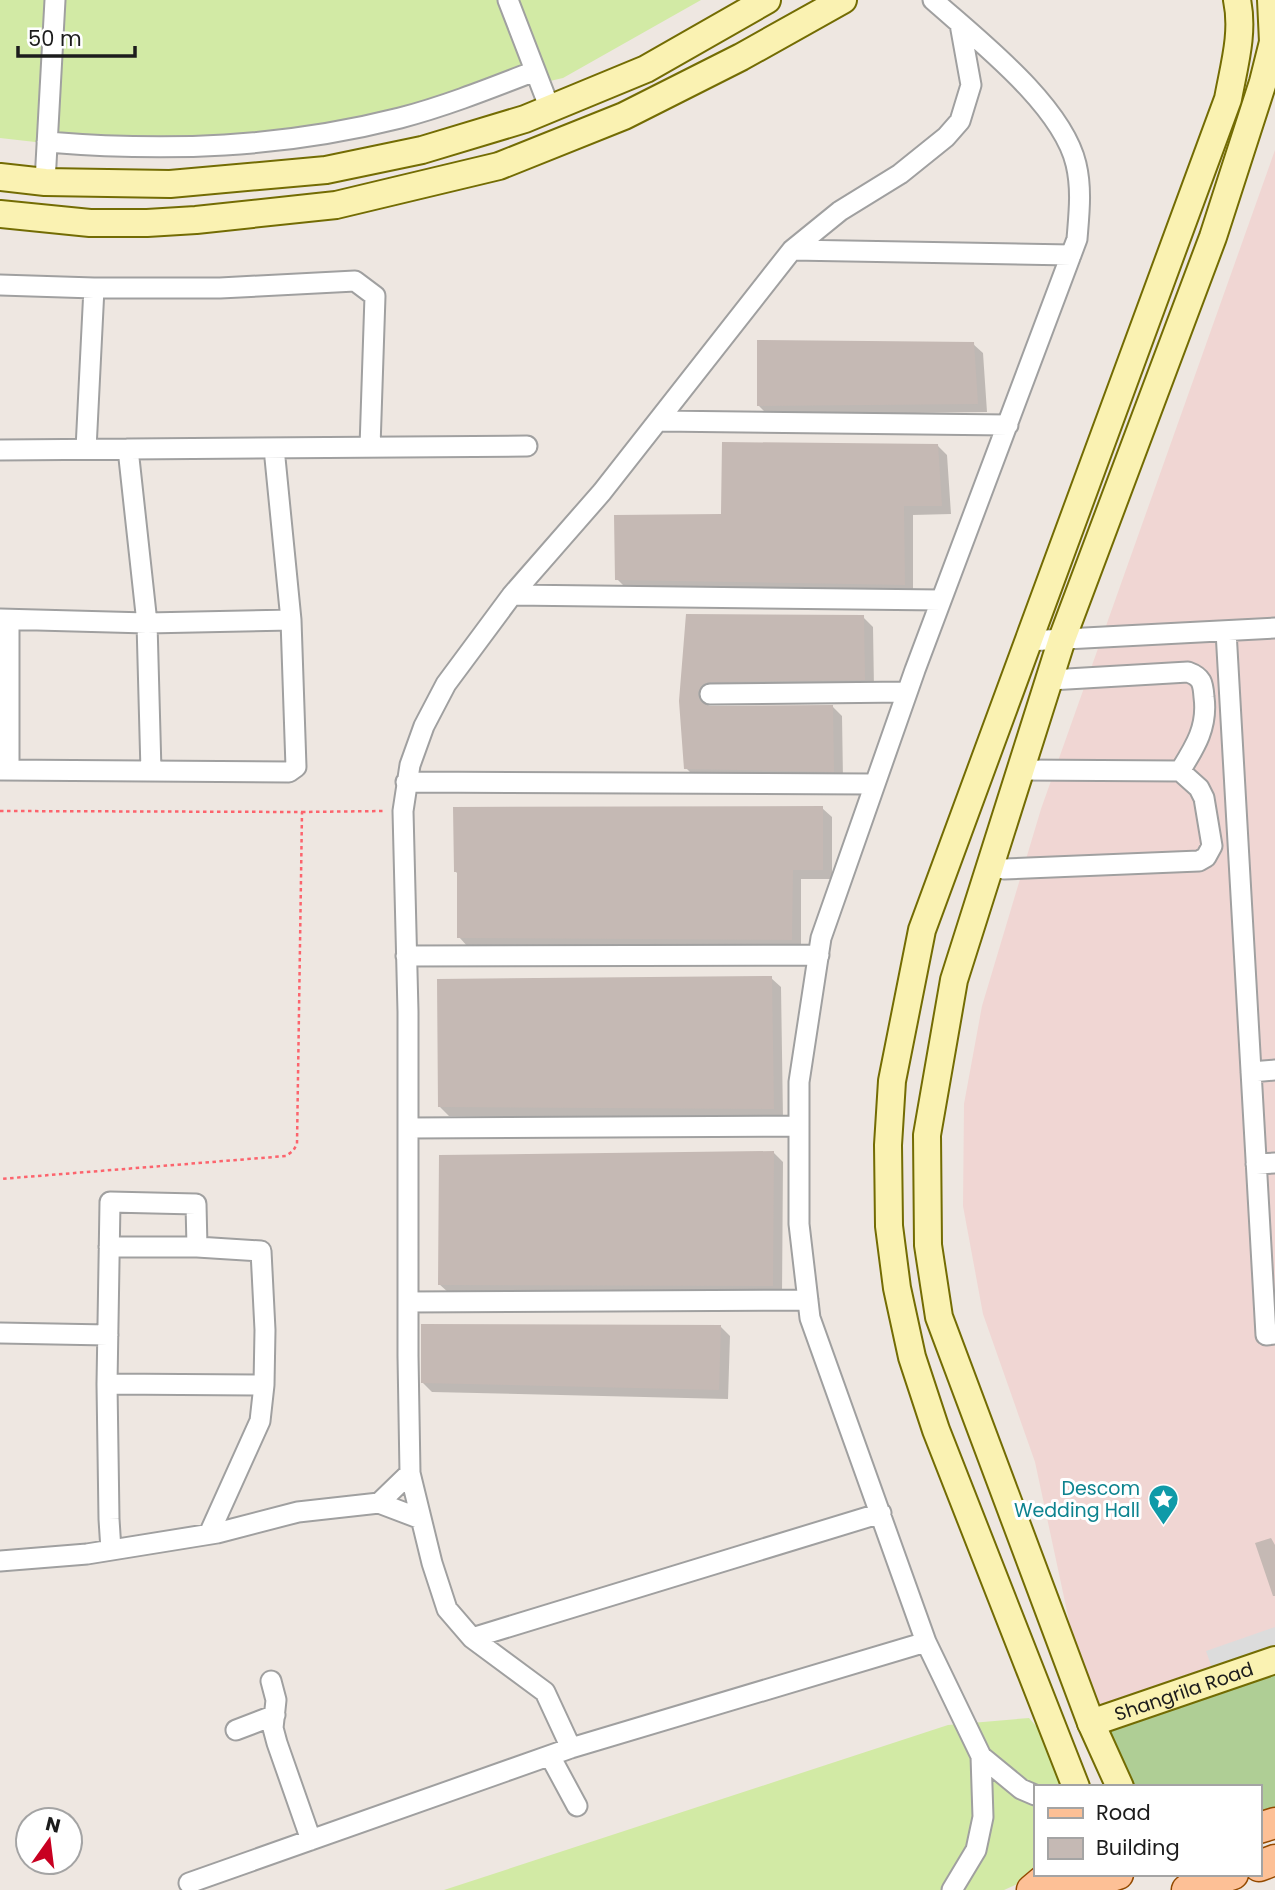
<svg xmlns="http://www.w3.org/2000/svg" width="1275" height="1890" viewBox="0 0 1275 1890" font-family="Poppins,sans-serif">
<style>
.military{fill:#f0d6d3}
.grass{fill:#d2eaa5}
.forest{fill:#afce95}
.parking{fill:#dcdcdc}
.shadow{fill:#0003}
.building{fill:#c5b9b4}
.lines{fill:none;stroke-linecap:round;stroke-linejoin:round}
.street-casing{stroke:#a0a0a0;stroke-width:23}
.secondary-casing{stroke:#736c03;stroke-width:30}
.primary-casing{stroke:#944a00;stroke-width:33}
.path{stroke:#fc646d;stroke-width:2.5;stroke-dasharray:3.5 3.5;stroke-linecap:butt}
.street{stroke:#fff;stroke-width:19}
.secondary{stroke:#faf2b2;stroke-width:26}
.primary{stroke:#fdc096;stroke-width:30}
.labels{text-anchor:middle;stroke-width:6;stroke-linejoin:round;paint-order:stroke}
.culture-label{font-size:19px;fill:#0d838f;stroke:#fff;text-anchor:end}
.street-label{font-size:19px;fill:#1c1c1c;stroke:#fff}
</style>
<rect width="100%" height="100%" fill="#eee7e1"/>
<path class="military" d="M 1275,150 L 1275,1662 L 1091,1723 L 1035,1462 L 983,1314 L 963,1206 L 964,1104 L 982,1006 L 1041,809 Z"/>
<path class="grass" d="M 0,0 L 701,0 L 563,78 L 350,126 L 106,150 L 0,138 Z
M 1029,1718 L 1075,1771 L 1072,1787 L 1035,1787 L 1035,1874 L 1040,1874 L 1004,1890 L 444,1890 L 948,1725 Z"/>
<path class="forest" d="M 1275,1662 L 1275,1823 L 1259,1828 L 1259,1787 L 1120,1787 L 1091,1723 Z"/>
<path class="parking" d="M 1275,1627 L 1275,1660 L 1216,1680 L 1206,1651 Z"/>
<path class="shadow" d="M 973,344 L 983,353 L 987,412 L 768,415 L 759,406 Z
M 938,446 L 947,455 L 951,514 L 913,515 L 913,593 L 626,588 L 617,579 Z
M 688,616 L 863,617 L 873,627 L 874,689 L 712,693 L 706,704 L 707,707 L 833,707 L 842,716 L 843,780 L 696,778 L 686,768 Z
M 822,808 L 832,817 L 832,879 L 801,879 L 801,948 L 468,947 L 459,937 L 459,875 L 456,872 Z
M 771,978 L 781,987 L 783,1118 L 449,1116 L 440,1107 Z
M 774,1153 L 783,1162 L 782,1295 L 449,1293 L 439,1284 Z
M 721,1327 L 730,1336 L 728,1399 L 432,1392 L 422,1382 Z"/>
<path class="building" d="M 757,340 L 974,342 L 978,404 L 757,406 Z
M 722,442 L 938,444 L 942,506 L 904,506 L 905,585 L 615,580 L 614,515 L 721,514 Z
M 686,614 L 864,615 L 865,680 L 710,682 L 703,684 L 698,693 L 700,701 L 710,706 L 833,705 L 834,772 L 684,769 L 679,701 Z
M 823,806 L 823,870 L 793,870 L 792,940 L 457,938 L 457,872 L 454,872 L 453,807 Z
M 772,976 L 774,1109 L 438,1107 L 437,979 Z
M 774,1151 L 773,1286 L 438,1285 L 439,1155 Z
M 421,1324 L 721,1325 L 719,1390 L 421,1383 Z
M 1271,1538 L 1275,1545 L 1275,1596 L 1273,1596 L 1255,1543 Z"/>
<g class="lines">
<defs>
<path id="street" d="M 508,0 L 550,109
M 933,0 C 978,40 1062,105 1076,164 C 1082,189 1079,214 1077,239 L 915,670 L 821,938 L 799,1082 L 799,1224 L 810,1318 L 926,1642 L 981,1756 L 1021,1789 L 1035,1795
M 47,142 C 169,152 281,148 400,118 C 446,106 491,88 535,71
M 45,182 L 55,0
M 792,250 L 1071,255
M 0,285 L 94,288 L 220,288 L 355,281 L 375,296 L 370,447
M 659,421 L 1008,425
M 86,449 L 94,288
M 128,449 L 147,623 L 151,771
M 0,450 L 527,446
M 512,595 L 941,600
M 0,619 L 147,623 L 291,620
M 9,620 L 9,770
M 1226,631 L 1266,1335 L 1275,1334
M 1027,641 L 1275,628
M 1050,680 L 1188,672 C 1202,677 1203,683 1204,697 C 1208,727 1195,747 1180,771
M 710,694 L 907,692
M 0,770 L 289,772 L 296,767 L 291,620 L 274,448
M 406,782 L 873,784
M 990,865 L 1004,869 L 1199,861 L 1206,857 L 1212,846 L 1204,798 L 1199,788 L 1180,771 L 1021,770
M 406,956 L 819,955
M 1251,1072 L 1275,1070
M 408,1128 L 799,1126
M 1256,1164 L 1275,1163
M 109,1247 L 197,1247
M 408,1302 L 808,1300
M 0,1333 L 108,1335
M 107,1384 L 109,1519 L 111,1550
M 379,1503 L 421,1519
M 209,1534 L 260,1421 L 264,1385 L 107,1384 L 110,1202 L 196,1204 L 197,1247 L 261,1251 L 265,1330 L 264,1385
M 0,1561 L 87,1554 L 217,1533 L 298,1512 L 379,1503 L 410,1473
M 472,1638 L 881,1513
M 271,1681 L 276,1700 L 273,1728 L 277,1743 L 311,1840
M 236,1730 L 275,1715
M 571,1748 L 545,1692 L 472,1638 L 447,1609 L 432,1563 L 410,1473 L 408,1356 L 408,1012 L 403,811 L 410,765 L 424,726 L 446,684 L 512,595 L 602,492 L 792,250 L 840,211 L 900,174 L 946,137 L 960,121 L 971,85 L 960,24
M 550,1756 L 577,1806
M 189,1883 L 571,1748 L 926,1642
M 952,1890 L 976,1850 L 983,1817 L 981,1756"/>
<g id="secondary">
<path d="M 0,177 L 45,182 L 170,184 L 326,170 L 422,150 L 525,119 L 646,69 L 767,0"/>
<path d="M 0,214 L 90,223 L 147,223 L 196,220 L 336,205 L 499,166 L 624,116 L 741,57 L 843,0"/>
<path id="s1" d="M 1091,1723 L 1275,1660"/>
<path d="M 1076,1787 L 936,1430 L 912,1357 L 897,1288 L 889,1226 L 888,1145 L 892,1081 L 922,930 L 1228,99 C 1234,66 1244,33 1237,0"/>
<path d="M 1120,1787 L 1091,1723 L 939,1317 L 928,1245 L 927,1135 L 954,980 L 1062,639 L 1213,237 L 1263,82 L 1273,42 L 1271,0"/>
</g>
<path id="primary" d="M 1259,1828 L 1275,1823
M 1259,1866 L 1275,1860
M 1032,1890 L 1051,1874
M 1067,1890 L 1118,1874
M 1187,1890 L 1233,1874"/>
</defs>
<use href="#street" class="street-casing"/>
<use href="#secondary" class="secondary-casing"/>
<use href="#primary" class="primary-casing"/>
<path class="path" d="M 0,811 L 302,812 L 297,1144 L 293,1151 L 286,1156 L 0,1179
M 302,812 L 385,811"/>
<use href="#street" class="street"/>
<use href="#secondary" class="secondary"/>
<use href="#primary" class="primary"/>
</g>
<defs>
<symbol id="sight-pin" viewBox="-11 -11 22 30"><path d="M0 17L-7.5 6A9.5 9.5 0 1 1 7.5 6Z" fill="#0f9aa8" stroke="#fff"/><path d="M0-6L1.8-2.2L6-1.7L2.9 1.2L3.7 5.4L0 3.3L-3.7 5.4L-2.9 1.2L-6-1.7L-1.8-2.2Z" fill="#fff"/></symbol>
</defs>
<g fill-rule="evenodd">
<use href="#sight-pin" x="1146" y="1482" width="35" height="47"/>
</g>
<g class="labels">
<g class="culture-label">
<text x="1140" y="1495">Descom<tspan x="1140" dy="22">Wedding Hall</tspan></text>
</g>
<g class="street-label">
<text dy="7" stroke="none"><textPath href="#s1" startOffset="98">Shangrila Road</textPath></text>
</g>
</g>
<rect x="1034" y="1785" width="228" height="91" fill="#ffffff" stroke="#a4a4a4" stroke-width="2"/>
<rect x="1048" y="1808" width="35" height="10" fill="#fdc096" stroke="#a4a4a4" stroke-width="2"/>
<text x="1096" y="1820" font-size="21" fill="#1c1c1c">Road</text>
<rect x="1048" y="1838" width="35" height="21" fill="#c5b9b4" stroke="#a4a4a4" stroke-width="2"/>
<text x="1096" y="1855" font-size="21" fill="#1c1c1c">Building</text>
<g transform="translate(49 1841) rotate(14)"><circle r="33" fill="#ffffff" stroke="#a4a4a4" stroke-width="2"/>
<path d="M0-5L12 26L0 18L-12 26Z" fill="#c80021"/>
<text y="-10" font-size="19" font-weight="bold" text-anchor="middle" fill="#1c1c1c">N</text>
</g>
<path d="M18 46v10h117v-10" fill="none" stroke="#1c1c1c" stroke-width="3.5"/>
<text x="28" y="46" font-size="21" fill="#1c1c1c" stroke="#ffffff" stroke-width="5" paint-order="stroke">50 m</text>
</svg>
